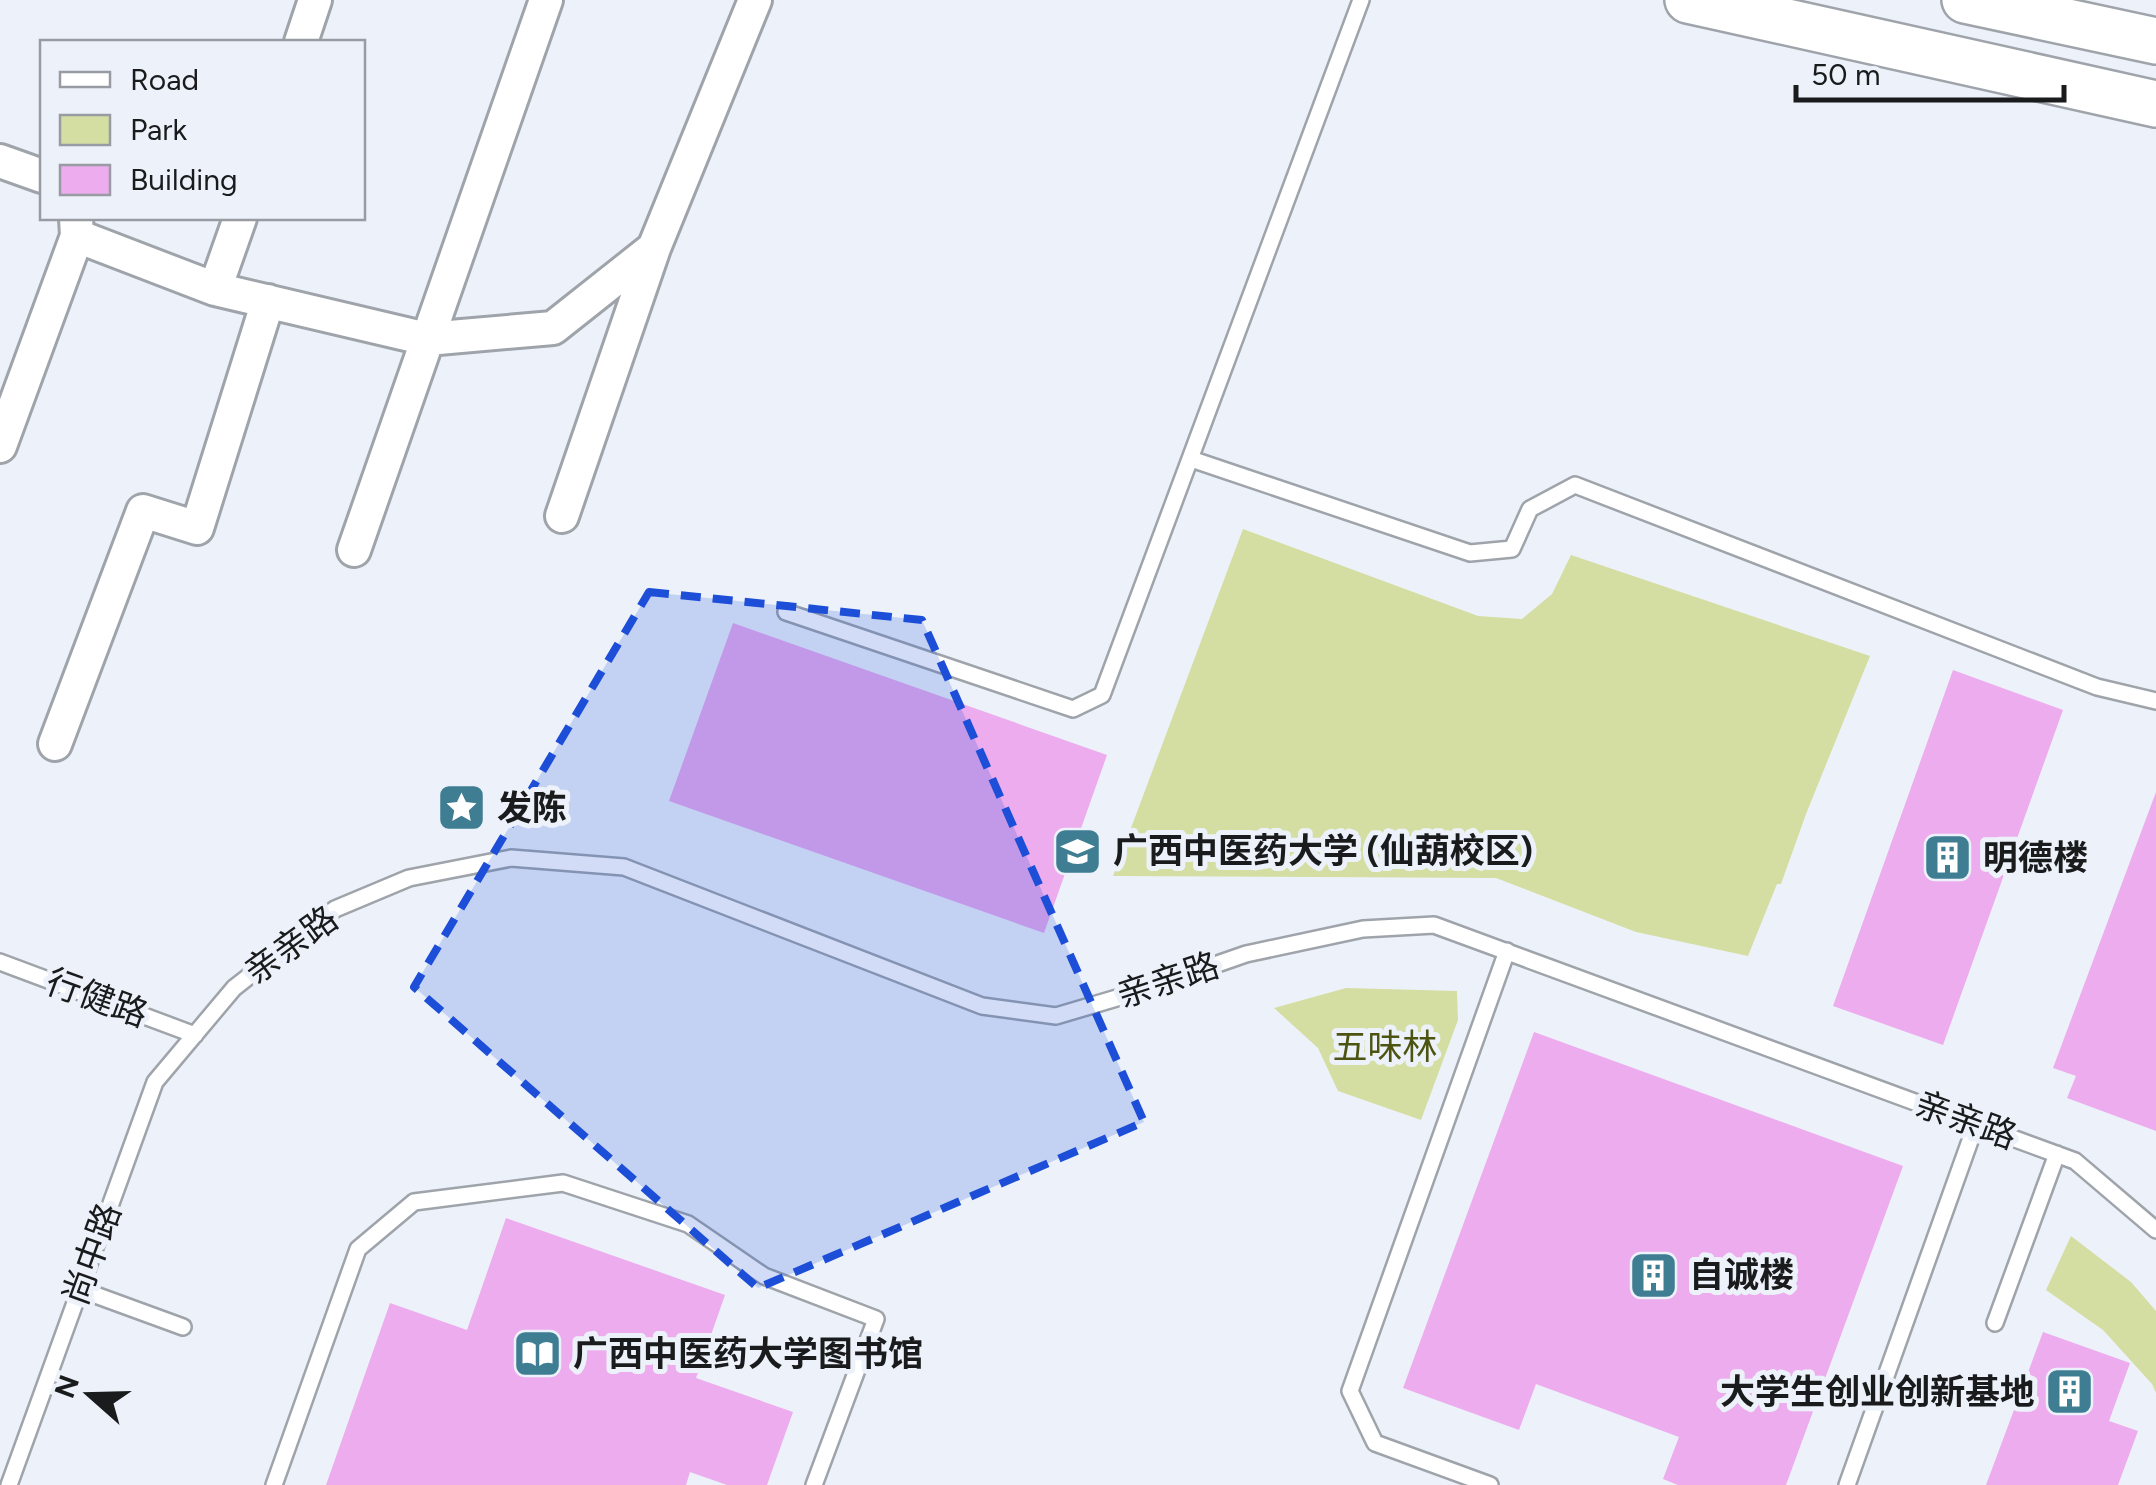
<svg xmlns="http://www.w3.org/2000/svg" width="2156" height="1485" viewBox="0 0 2156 1485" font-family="Figtree,'Noto Sans SC',sans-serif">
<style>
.green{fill:#d4dda2}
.building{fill:#ecacee}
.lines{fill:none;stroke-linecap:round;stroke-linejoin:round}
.lane-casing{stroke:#9fa4ab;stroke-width:20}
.street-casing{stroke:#9fa4ab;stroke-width:38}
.secondary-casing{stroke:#9fa4ab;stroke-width:50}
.lane{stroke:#fff;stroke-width:15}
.street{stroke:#fff;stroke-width:32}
.secondary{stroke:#fff;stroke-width:45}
.marked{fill:#1d4ed8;fill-opacity:0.2;stroke:#1d4ed8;stroke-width:8;stroke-dasharray:20 12;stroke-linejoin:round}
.labels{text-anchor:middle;stroke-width:10;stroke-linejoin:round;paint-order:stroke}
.poi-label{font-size:35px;font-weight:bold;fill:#191b1d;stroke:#edf2fa;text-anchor:start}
.street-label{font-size:35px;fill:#191b1d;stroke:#edf2fa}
.park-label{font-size:35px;fill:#4d5412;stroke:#edf2fa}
</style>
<rect width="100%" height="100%" fill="#edf2fa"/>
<path class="green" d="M 1243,529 L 1478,616 L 1522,619 L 1552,594 L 1571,555 L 1870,656 L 1806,814 L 1781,884 L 1777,884 L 1748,956 L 1636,932 L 1496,878 L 1113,876 Z
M 1346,988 L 1457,991 L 1458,1020 L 1421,1120 L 1338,1091 L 1318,1048 L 1274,1008 Z
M 2071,1236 L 2131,1282 L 2156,1311 L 2156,1393 L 2152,1384 L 2103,1330 L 2046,1290 Z"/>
<path class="building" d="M 733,623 L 1107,755 L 1044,933 L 669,801 Z
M 1953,670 L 2063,710 L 1943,1045 L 1833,1006 Z
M 2156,792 L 2156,1131 L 2067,1098 L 2076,1076 L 2053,1068 Z
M 1534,1032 L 1903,1166 L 1786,1485 L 1678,1485 L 1663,1479 L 1679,1437 L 1536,1384 L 1519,1430 L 1403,1388 Z
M 506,1218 L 725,1295 L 696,1378 L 793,1412 L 767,1485 L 727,1485 L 690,1472 L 686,1485 L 326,1485 L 390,1303 L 467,1330 Z
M 2043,1332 L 2130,1363 L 2109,1421 L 2138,1431 L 2118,1485 L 1986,1485 Z"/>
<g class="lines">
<defs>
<path id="lane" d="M 1191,459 L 1470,553 L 1512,549 L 1530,509 L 1575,485 L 2097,687 L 2156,701
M 786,612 L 1073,709 L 1102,695 L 1361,0
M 0,962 L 195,1035
M 79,1289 L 183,1327
M 1995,1323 L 2057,1154
M 9,1485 L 155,1082 L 234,988 L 335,909 L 409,878 L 511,858 L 624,867 L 982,1006 L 1056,1016 L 1137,992 L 1246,954 L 1363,929 L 1434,925 L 2075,1161 L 2156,1230
M 274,1485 L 358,1249 L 414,1202 L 563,1183 L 688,1224 L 764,1276 L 876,1319 L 814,1485
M 1490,1485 L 1375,1443 L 1350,1391 L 1507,951
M 1847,1485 L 1976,1124"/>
<path id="street" d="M 301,42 L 315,0
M 0,161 L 42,176
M 76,218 L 77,236 L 215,289 L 427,339 L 553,328 L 654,248 L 755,0
M 215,289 L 240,218
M 0,446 L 77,236
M 562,516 L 654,248
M 354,550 L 546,0
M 55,744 L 143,511 L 197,528 L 268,301"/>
<path id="secondary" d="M 1688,0 L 2156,104
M 1965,0 L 2156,41"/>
</defs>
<use href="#lane" class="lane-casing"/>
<use href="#street" class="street-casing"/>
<use href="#secondary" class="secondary-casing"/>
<use href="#lane" class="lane"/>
<use href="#street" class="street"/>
<use href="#secondary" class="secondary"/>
</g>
<path class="marked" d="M 649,592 L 922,620 L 1144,1122 L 758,1288 L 414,987 Z"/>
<defs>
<symbol id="sight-square" viewBox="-11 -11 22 22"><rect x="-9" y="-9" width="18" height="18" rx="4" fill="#3e7d92" stroke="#edf2fa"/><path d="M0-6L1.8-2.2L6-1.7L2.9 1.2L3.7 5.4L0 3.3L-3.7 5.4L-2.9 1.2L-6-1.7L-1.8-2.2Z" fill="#fff"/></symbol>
<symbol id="university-square" viewBox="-11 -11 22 22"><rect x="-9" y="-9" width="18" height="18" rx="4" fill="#3e7d92" stroke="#edf2fa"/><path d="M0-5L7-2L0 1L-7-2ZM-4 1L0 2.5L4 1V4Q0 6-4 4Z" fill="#fff"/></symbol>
<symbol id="building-square" viewBox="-11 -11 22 22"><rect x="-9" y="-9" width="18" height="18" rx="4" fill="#3e7d92" stroke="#edf2fa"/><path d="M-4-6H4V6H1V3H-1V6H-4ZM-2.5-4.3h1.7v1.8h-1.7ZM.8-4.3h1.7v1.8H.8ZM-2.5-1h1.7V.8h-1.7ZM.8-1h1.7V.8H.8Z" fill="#fff"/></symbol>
<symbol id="library-square" viewBox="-11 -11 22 22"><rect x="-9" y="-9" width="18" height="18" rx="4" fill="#3e7d92" stroke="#edf2fa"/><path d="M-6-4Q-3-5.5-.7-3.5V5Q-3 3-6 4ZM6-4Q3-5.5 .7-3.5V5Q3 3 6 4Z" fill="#fff"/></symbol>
</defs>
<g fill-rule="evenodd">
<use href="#sight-square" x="434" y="780" width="55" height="55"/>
<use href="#university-square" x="1050" y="824" width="55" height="55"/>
<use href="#building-square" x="1920" y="830" width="55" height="55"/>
<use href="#building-square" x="1626" y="1248" width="55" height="55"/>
<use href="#library-square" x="510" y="1326" width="55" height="55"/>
<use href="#building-square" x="2042" y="1364" width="55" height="55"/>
</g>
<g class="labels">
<g class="poi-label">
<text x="497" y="820">发陈</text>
<text x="1113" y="863">广西中医药大学 (仙葫校区)</text>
<text x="1983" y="870">明德楼</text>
<text x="1689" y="1287">自诚楼</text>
<text x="573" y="1366">广西中医药大学图书馆</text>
<text x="2035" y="1404" text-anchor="end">大学生创业创新基地</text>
</g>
<g class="street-label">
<text transform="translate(291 945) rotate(-36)" y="12">亲亲路</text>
<text transform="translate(1168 980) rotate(-18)" y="12">亲亲路</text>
<text transform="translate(97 998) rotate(20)" y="12">行健路</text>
<text transform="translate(1966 1120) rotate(20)" y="12">亲亲路</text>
<text transform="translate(92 1254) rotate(-70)" y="12">尚中路</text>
</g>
<g class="park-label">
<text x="1385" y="1059">五味林</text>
</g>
</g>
<rect x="40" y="40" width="325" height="180" fill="#edf2fa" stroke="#989ca2" stroke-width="2.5"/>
<rect x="60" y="72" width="50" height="15" fill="#ffffff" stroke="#989ca2" stroke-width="2.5"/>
<text x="130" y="90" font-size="30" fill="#191b1d">Road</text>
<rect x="60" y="115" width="50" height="30" fill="#d4dda2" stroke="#989ca2" stroke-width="2.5"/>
<text x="130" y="140" font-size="30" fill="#191b1d">Park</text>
<rect x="60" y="165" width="50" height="30" fill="#ecacee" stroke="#989ca2" stroke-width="2.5"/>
<text x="130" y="190" font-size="30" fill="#191b1d">Building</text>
<g transform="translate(90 1395) rotate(290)" stroke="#edf2fa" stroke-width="8" paint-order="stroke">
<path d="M0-8L18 38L0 25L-18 38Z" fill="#191b1d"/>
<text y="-15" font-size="28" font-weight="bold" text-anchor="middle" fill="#191b1d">N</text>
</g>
<path d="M1796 85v15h268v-15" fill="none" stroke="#191b1d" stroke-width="5"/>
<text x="1811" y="85" font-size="30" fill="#191b1d" stroke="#edf2fa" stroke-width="8" paint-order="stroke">50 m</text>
</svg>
